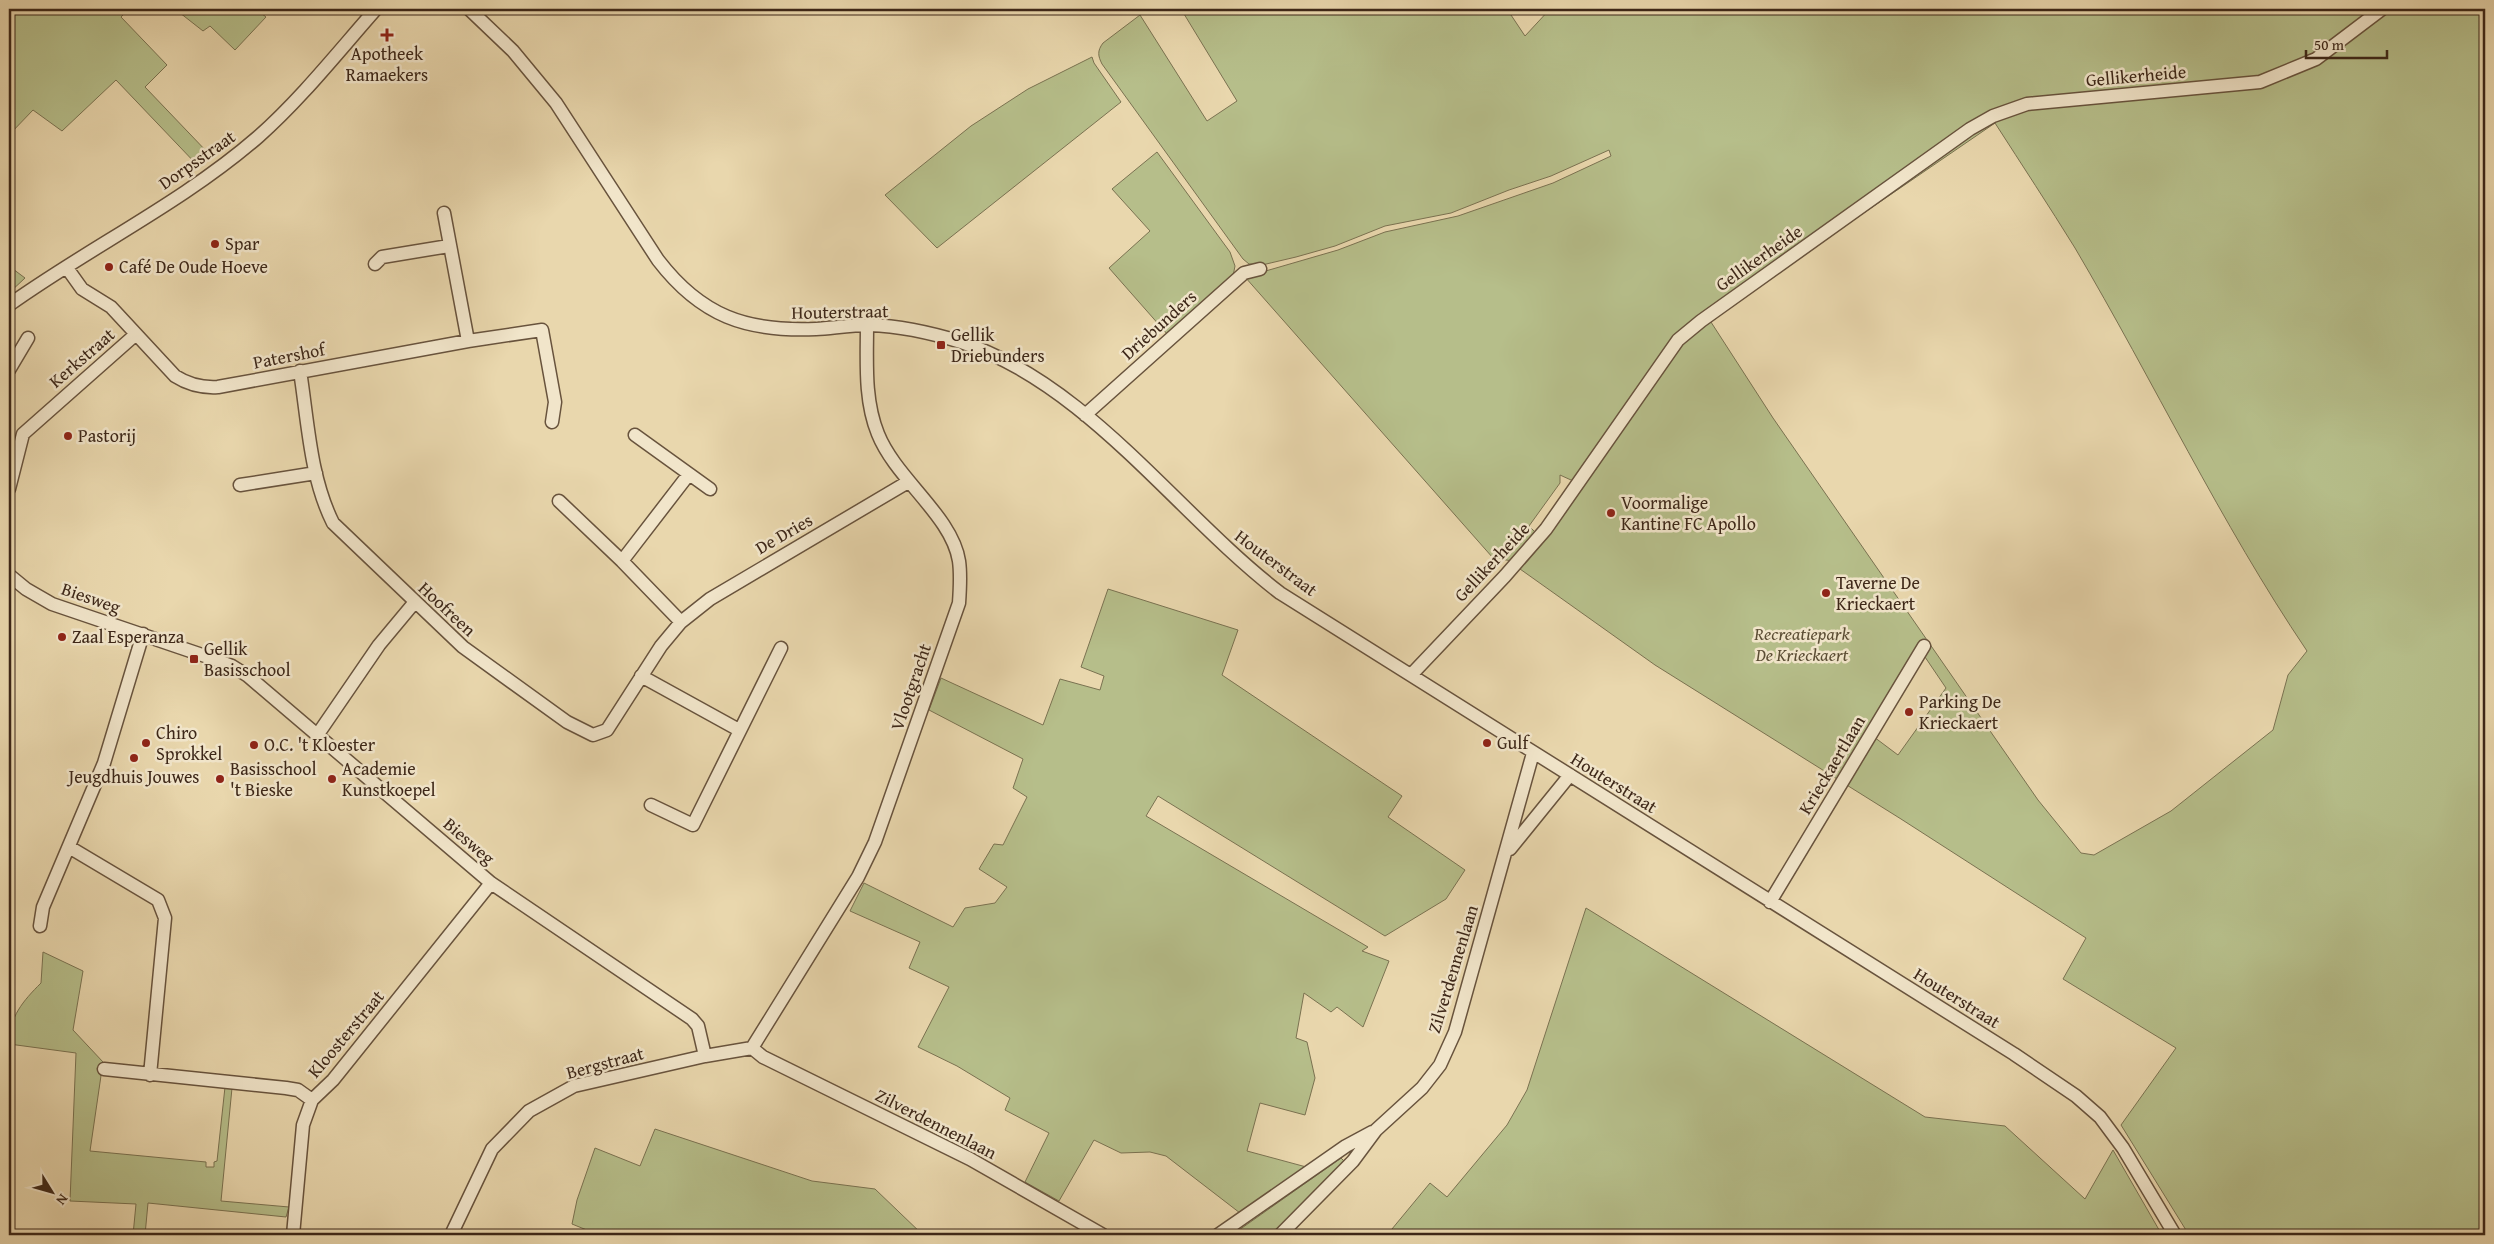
<svg xmlns="http://www.w3.org/2000/svg" width="2494" height="1244" viewBox="0 0 2494 1244" font-family="'Gentium Book Plus',serif">
<style>
.green{fill:#b6be8a;stroke:#7a7251;fill-rule:evenodd}
.lines{fill:none;stroke-linecap:round;stroke-linejoin:round}
.minor-casing{stroke:#68533d;stroke-width:15}
.minor{stroke:#f1e5ca;stroke-width:12}
.poi-dot{fill:#8f2418;stroke:#f1e5ca;stroke-width:2}
.labels{text-anchor:middle;stroke-width:5;stroke-linejoin:round;paint-order:stroke}
.poi-label{font-size:18px;fill:#3d2718;stroke:#f1e5ca;text-anchor:start}
.street-label{font-size:18px;fill:#3d2718;stroke:#f1e5ca}
.park-label{font-size:18px;font-style:italic;fill:#5b4d34;stroke:#f1e5ca}
</style>
<rect width="100%" height="100%" fill="#e9d7ad"/>
<filter id="stains"><feTurbulence type="fractalNoise" baseFrequency=".004" numOctaves="4"/><feColorMatrix values="0 0 0 0 .2 0 0 0 0 .09 0 0 0 0 .02 0 0 0 .5 -.17"/></filter>
<radialGradient id="worn" r=".72"><stop offset=".6" stop-color="#630" stop-opacity="0"/><stop offset="1" stop-color="#630" stop-opacity=".3"/></radialGradient>
<path class="green" d="M 9,9 L 129,9 L 121,17 L 167,65 L 145,87 L 210,155 L 199,167 L 116,80 L 62,131 L 33,110 L 9,135 Z
M 175,9 L 256,9 L 266,17 L 235,50 L 210,26 L 203,31 Z
M 1181,9 L 1507,9 L 1525,36 L 1550,9 L 2485,9 L 2485,1235 L 2189,1235 L 2121,1125 L 2176,1048 L 2063,979 L 2086,938 L 1901,819 L 1655,665 L 1520,569 L 1582,485 L 1560,475 L 1560,483 L 1529,526 L 1537,534 L 1513,561 L 1493,558 L 1245,277 L 1338,250 L 1385,232 L 1458,216 L 1553,183 L 1611,156 L 1609,150 L 1551,176 L 1509,190 L 1451,213 L 1385,226 L 1335,246 L 1296,257 L 1262,265 L 1249,264 L 1243,259 L 1102,64 C 1098,56 1097,51 1103,43 L 1140,15 L 1207,121 L 1237,101 ZM 1995,123 C 2022,165 2049,206 2075,248 C 2154,382 2220,522 2307,651 L 2288,675 L 2273,730 L 2171,811 L 2094,855 L 2081,853 L 2038,800 L 1773,418 L 1709,319 ZM 1925,657 L 1946,688 L 1898,755 L 1874,737 Z
M 1092,57 L 1094,63 L 1121,102 L 937,248 L 885,195 L 971,126 L 1028,89 Z
M 1157,152 L 1230,252 L 1235,266 L 1233,276 L 1168,335 L 1109,268 L 1150,231 L 1112,189 Z
M 9,266 L 25,278 L 9,293 Z
M 1108,589 L 1238,630 L 1222,675 L 1402,796 L 1388,817 L 1465,870 L 1446,899 L 1385,936 L 1158,796 L 1146,816 L 1368,947 L 1362,951 L 1389,961 L 1363,1027 L 1337,1007 L 1331,1012 L 1304,993 L 1296,1038 L 1307,1042 L 1315,1078 L 1305,1115 L 1260,1103 L 1247,1151 L 1310,1168 L 1240,1213 L 1166,1156 L 1150,1152 L 1121,1153 L 1094,1140 L 1059,1201 L 1025,1182 L 1049,1133 L 1005,1110 L 1010,1098 L 957,1066 L 918,1047 L 949,987 L 909,968 L 920,942 L 850,911 L 864,883 L 953,927 L 965,908 L 995,903 L 1007,887 L 979,869 L 994,844 L 1003,845 L 1027,797 L 1013,788 L 1023,759 L 929,710 L 941,678 L 1043,725 L 1060,679 L 1100,690 L 1104,676 L 1081,667 Z
M 1586,908 L 1925,1117 L 2005,1126 L 2085,1199 L 2113,1150 L 2162,1235 L 1387,1235 L 1430,1183 L 1447,1197 L 1507,1125 L 1527,1090 Z
M 43,952 L 83,971 L 73,1030 L 103,1062 L 90,1151 L 206,1162 L 206,1167 L 214,1167 L 214,1162 L 217,1161 L 225,1087 L 232,1088 L 221,1201 L 289,1207 L 286,1217 L 148,1203 L 145,1235 L 133,1235 L 136,1204 L 70,1201 L 76,1053 L 9,1044 C 9,1017 23,1001 41,983 Z
M 655,1129 L 812,1181 L 875,1189 L 923,1235 L 599,1235 L 572,1224 L 577,1200 L 595,1148 L 640,1166 Z
M 1341,1158 L 1344,1161 L 1338,1169 L 1272,1235 L 1232,1235 Z"/>
<g class="lines">
<defs>
<path id="minor" d="M 469,9 L 513,51 L 556,103 L 658,260 C 701,316 746,332 816,329 C 833,328 851,325 869,325 C 899,326 932,333 961,342 C 1088,384 1176,513 1280,593 L 2014,1054 L 2076,1096 L 2100,1117 L 2123,1148 L 2175,1235
M 444,213 L 468,341
M 375,264 L 382,257 L 449,246
M 67,268 L 82,289 L 111,307 L 175,376 C 189,385 202,388 218,387 L 468,341 L 542,330 L 555,402 L 552,422
M 9,305 C 90,247 182,203 258,137 C 301,99 338,52 376,9
M 9,370 L 28,338
M 300,371 C 308,422 310,477 333,523 L 463,647 L 567,722 L 593,735 L 607,730 L 661,646 L 681,622 L 710,599 L 908,482
M 1085,415 L 1244,273 L 1260,269
M 635,435 L 710,489
M 240,485 L 316,473
M 9,489 L 23,434 L 135,335
M 559,501 L 622,561 L 681,622
M 622,561 L 689,474
M 9,575 L 26,589 L 52,604 L 211,658 L 232,666 L 248,676 L 491,883 L 692,1019 L 698,1026 L 705,1056
M 1411,675 L 1505,576 L 1546,529 L 1678,340 L 1701,321 L 1970,129 L 1993,116 L 2027,104 L 2260,82 L 2316,59 L 2382,9
M 641,676 L 739,730
M 318,734 L 379,645 L 414,603
M 651,805 L 693,825 L 781,648
M 69,847 L 158,900 L 165,918 L 150,1075
M 1510,849 L 1570,775
M 1770,902 L 1924,646
M 40,926 L 43,907 L 104,763 L 143,634
M 752,1048 L 858,877 L 875,842 L 959,603 C 960,589 961,575 959,561 C 952,516 896,479 878,434 C 864,400 867,361 867,325
M 752,1048 L 763,1057 L 970,1159 L 1103,1235
M 104,1069 L 286,1088 L 298,1090 L 312,1100
M 293,1235 L 303,1125 L 312,1100 L 333,1080 L 491,883
M 451,1235 L 492,1149 L 529,1111 L 574,1086 L 705,1056 L 752,1048
M 1218,1235 L 1346,1146 L 1372,1132
M 1280,1235 L 1353,1161 L 1376,1130 L 1422,1088 L 1440,1065 L 1455,1032 L 1533,753"/>
</defs>
<use href="#minor" class="minor-casing"/>
<use href="#minor" class="minor"/>
</g>
<g class="poi-dot">
<path d="M384.5 27.5h5v5h5v5h-5v5h-5v-5h-5v-5h5z"/>
<circle cx="215" cy="244" r="5"/>
<circle cx="109" cy="267" r="5"/>
<rect x="936" y="340" width="10" height="10" rx="2.5"/>
<circle cx="68" cy="436" r="5"/>
<circle cx="1611" cy="513" r="5"/>
<circle cx="1826" cy="593" r="5"/>
<circle cx="62" cy="637" r="5"/>
<rect x="189" y="654" width="10" height="10" rx="2.5"/>
<circle cx="1909" cy="712" r="5"/>
<circle cx="146" cy="743" r="5"/>
<circle cx="1487" cy="743" r="5"/>
<circle cx="254" cy="745" r="5"/>
<circle cx="134" cy="758" r="5"/>
<circle cx="220" cy="779" r="5"/>
<circle cx="332" cy="779" r="5"/>
</g>
<g class="labels">
<g class="poi-label">
<text x="387" y="60" text-anchor="middle">Apotheek<tspan x="387" dy="21">Ramaekers</tspan></text>
<text x="225" y="250">Spar</text>
<text x="119" y="273">Café De Oude Hoeve</text>
<text x="951" y="341">Gellik<tspan x="951" dy="21">Driebunders</tspan></text>
<text x="78" y="442">Pastorij</text>
<text x="1621" y="509">Voormalige<tspan x="1621" dy="21">Kantine FC Apollo</tspan></text>
<text x="1836" y="589">Taverne De<tspan x="1836" dy="21">Krieckaert</tspan></text>
<text x="72" y="643">Zaal Esperanza</text>
<text x="204" y="655">Gellik<tspan x="204" dy="21">Basisschool</tspan></text>
<text x="1919" y="708">Parking De<tspan x="1919" dy="21">Krieckaert</tspan></text>
<text x="156" y="739">Chiro<tspan x="156" dy="21">Sprokkel</tspan></text>
<text x="1497" y="749">Gulf</text>
<text x="264" y="751">O.C. 't Kloester</text>
<text x="230" y="775">Basisschool<tspan x="230" dy="21">'t Bieske</tspan></text>
<text x="342" y="775">Academie<tspan x="342" dy="21">Kunstkoepel</tspan></text>
<text x="134" y="783" text-anchor="middle">Jeugdhuis Jouwes</text>
</g>
<g class="street-label">
<text transform="translate(2136 76) rotate(-5)" y="6">Gellikerheide</text>
<text transform="translate(197 160) rotate(-35)" y="6">Dorpsstraat</text>
<text transform="translate(1759 258) rotate(-35)" y="6">Gellikerheide</text>
<text transform="translate(840 312) rotate(-1)" y="6">Houterstraat</text>
<text transform="translate(1159 325) rotate(-42)" y="6">Driebunders</text>
<text transform="translate(289 356) rotate(-11)" y="6">Patershof</text>
<text transform="translate(82 358) rotate(-41)" y="6">Kerkstraat</text>
<text transform="translate(784 534) rotate(-30)" y="6">De Dries</text>
<text transform="translate(1492 562) rotate(-47)" y="6">Gellikerheide</text>
<text transform="translate(1276 563) rotate(37)" y="6">Houterstraat</text>
<text transform="translate(91 598) rotate(19)" y="6">Biesweg</text>
<text transform="translate(447 609) rotate(43)" y="6">Hoofreen</text>
<text transform="translate(911 687) rotate(-71)" y="6">Vlootgracht</text>
<text transform="translate(1832 765) rotate(-59)" y="6">Krieckaertlaan</text>
<text transform="translate(1614 783) rotate(32)" y="6">Houterstraat</text>
<text transform="translate(469 841) rotate(41)" y="6">Biesweg</text>
<text transform="translate(1453 969) rotate(-73)" y="6">Zilverdennenlaan</text>
<text transform="translate(1957 998) rotate(32)" y="6">Houterstraat</text>
<text transform="translate(346 1034) rotate(-50)" y="6">Kloosterstraat</text>
<text transform="translate(605 1063) rotate(-15)" y="6">Bergstraat</text>
<text transform="translate(936 1124) rotate(27)" y="6">Zilverdennenlaan</text>
</g>
<g class="park-label">
<text x="1802" y="640">Recreatiepark<tspan x="1802" dy="21">De Krieckaert</tspan></text>
</g>
</g>
<rect width="2494" height="1244" fill="none" stroke="#e9d7ad" stroke-width="30"/>
<rect x="10" y="10" width="2474" height="1224" fill="none" stroke="#3d2718" stroke-width="2.5"/>
<rect x="15" y="15" width="2464" height="1214" fill="none" stroke="#3d2718"/>
<g transform="translate(52 1192) rotate(127)" stroke="#f1e5ca" stroke-width="4" paint-order="stroke">
<path d="M0-4L9 19L0 12L-9 19Z" fill="#3d2718"/>
<text y="-8" font-size="14" font-weight="bold" text-anchor="middle" fill="#3d2718">N</text>
</g>
<path d="M2306 50v8h81v-8" fill="none" stroke="#3d2718" stroke-width="2.5"/>
<text x="2314" y="50" font-size="15" fill="#3d2718" stroke="#f1e5ca" stroke-width="4" paint-order="stroke">50 m</text>
<rect width="100%" height="100%" filter="url(#stains)"/>
<rect width="100%" height="100%" fill="url(#worn)"/>
</svg>
